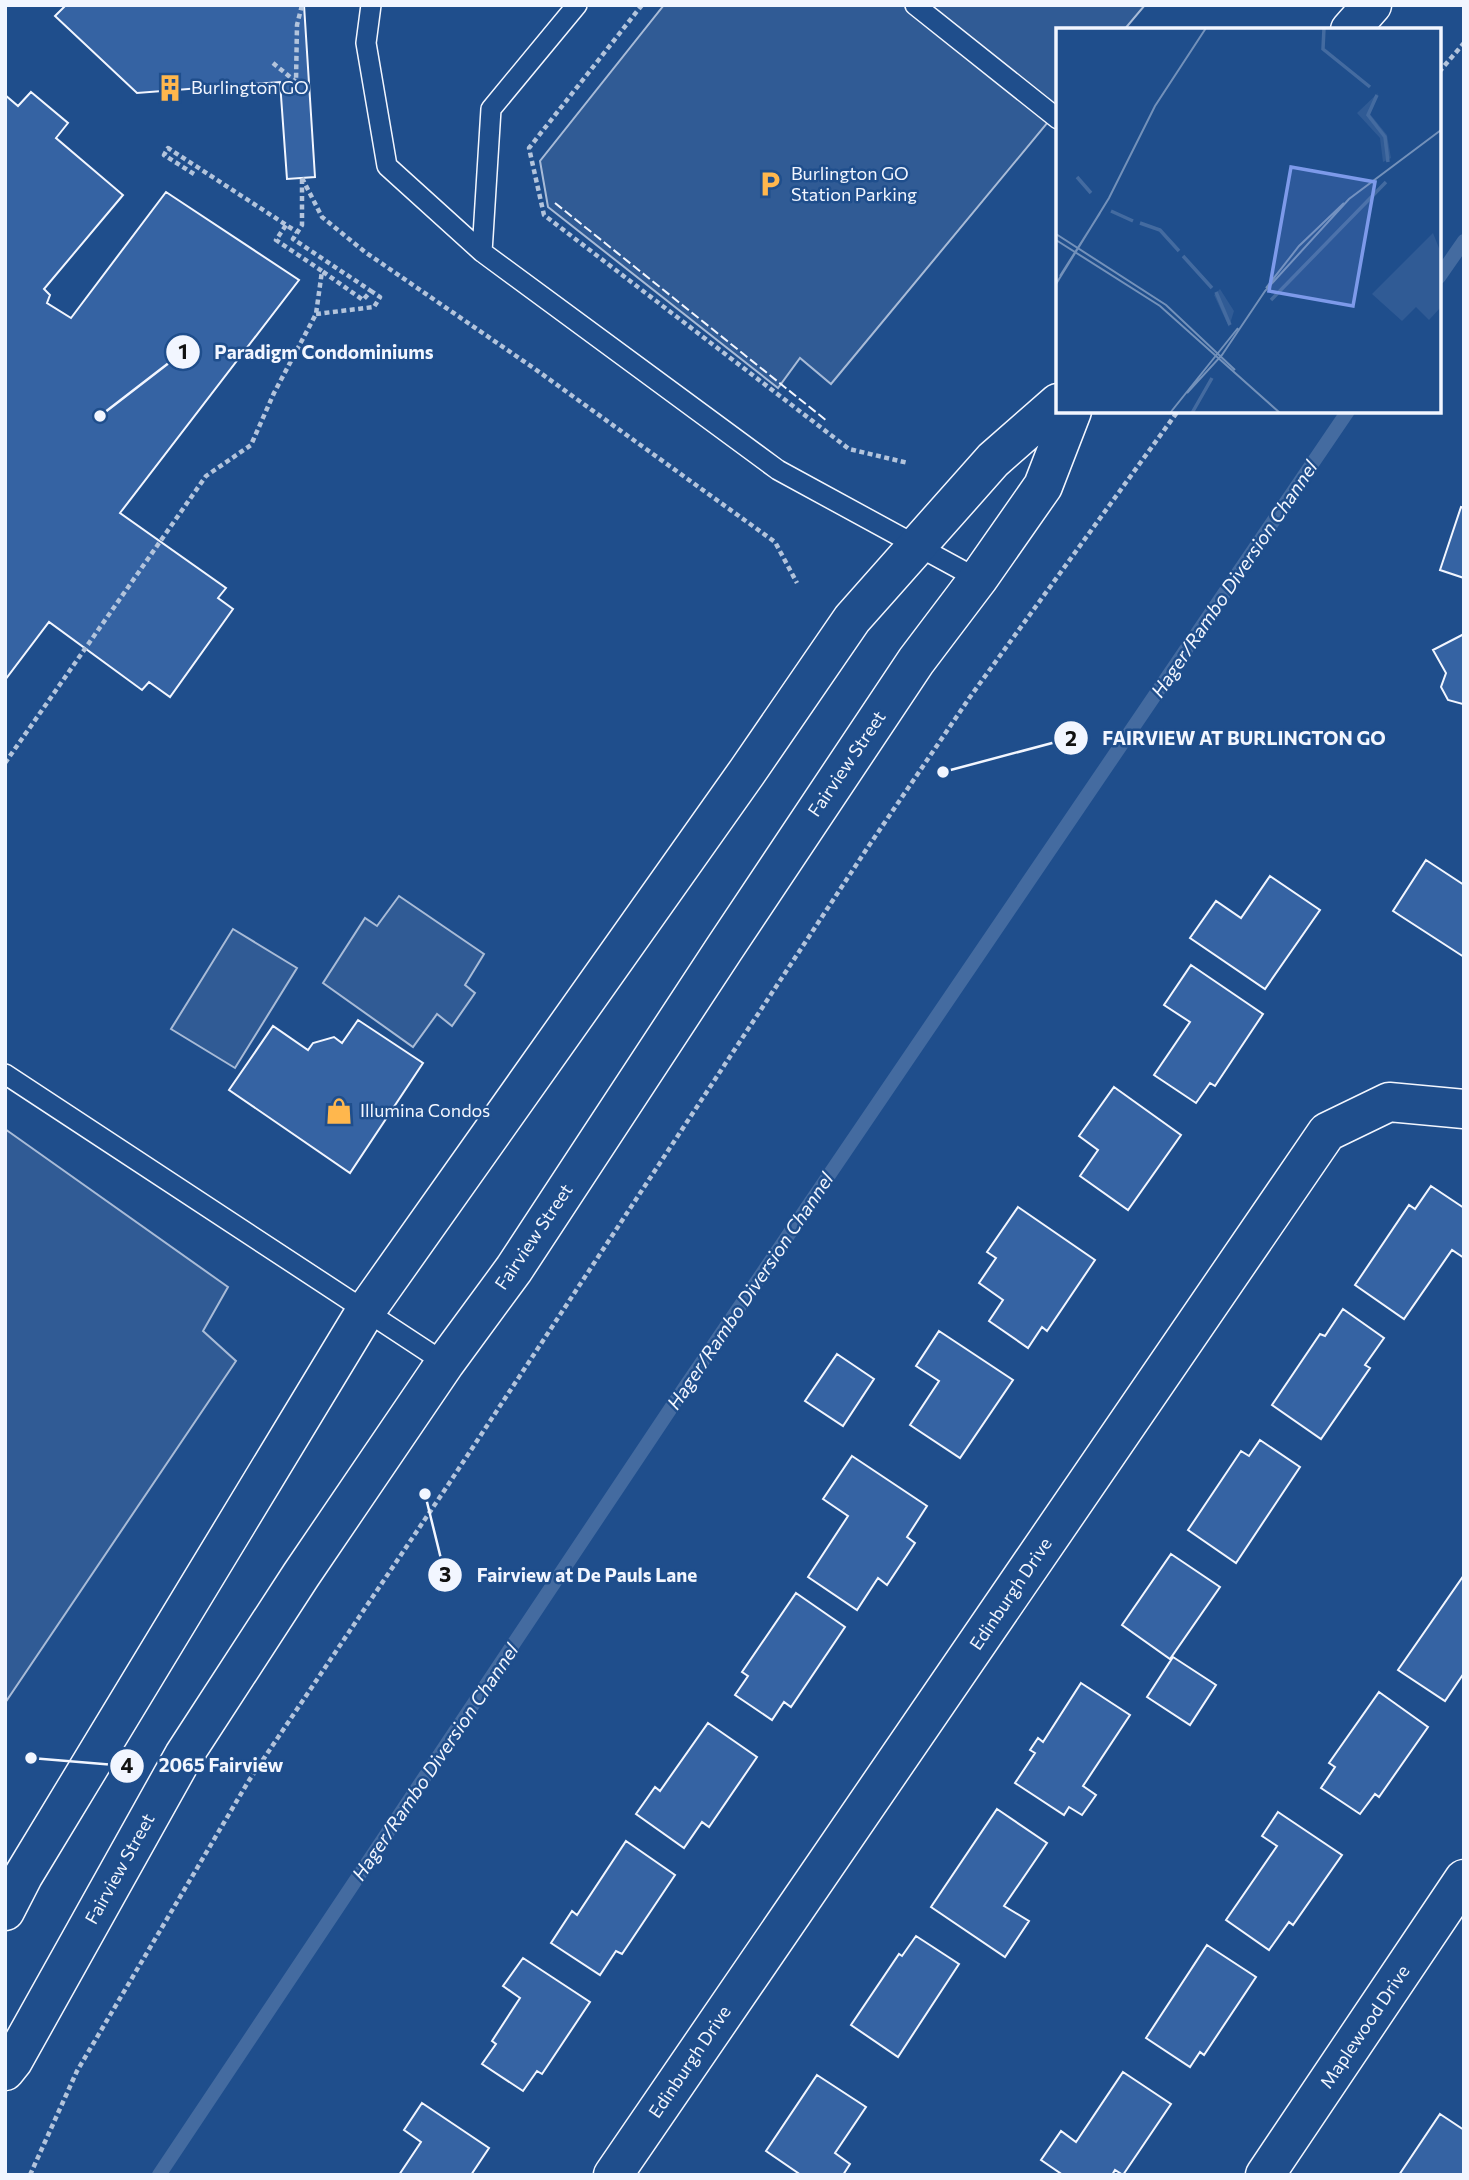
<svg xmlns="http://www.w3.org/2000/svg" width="1469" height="2180" viewBox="0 0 1469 2180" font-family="Commissioner,sans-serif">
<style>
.built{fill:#305b95;stroke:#a8bbd7;stroke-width:2}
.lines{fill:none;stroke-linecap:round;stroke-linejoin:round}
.stream{stroke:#446ba0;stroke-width:14}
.building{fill:#3563a3;stroke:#f2f6ff;stroke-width:2}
.lane-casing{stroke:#f2f6ff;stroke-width:22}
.street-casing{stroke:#f2f6ff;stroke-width:41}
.secondary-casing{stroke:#f2f6ff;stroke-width:41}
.path{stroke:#b3c4dc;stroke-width:4.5;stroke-dasharray:5 3.5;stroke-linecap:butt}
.lane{stroke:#1f4e8c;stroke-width:19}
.street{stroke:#1f4e8c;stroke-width:38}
.secondary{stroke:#1f4e8c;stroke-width:38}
.fence{stroke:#f2f6ff;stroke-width:2;stroke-dasharray:9 3.5;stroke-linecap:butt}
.labels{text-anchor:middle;stroke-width:5;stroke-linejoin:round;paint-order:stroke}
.poi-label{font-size:18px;fill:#f2f6ff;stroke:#1f4e8c;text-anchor:start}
.street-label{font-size:18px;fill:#f2f6ff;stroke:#1f4e8c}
.water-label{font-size:19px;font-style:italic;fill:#f2f6ff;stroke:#1f4e8c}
.inset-river{fill:none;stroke:#446ba0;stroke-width:3.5}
.inset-road{fill:none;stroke:#7391ba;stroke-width:2}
.view{fill:#7d9aea;fill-opacity:0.15;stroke:#7d9aea;stroke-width:3.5}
.inset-edge{fill:none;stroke:#f2f6ff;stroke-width:3.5}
.leader{fill:none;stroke:#f2f6ff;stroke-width:2.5}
.callout-dot{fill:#f2f6ff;stroke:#1f4e8c;stroke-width:2.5}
.mark-label{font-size:21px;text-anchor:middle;font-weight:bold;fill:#111}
.callout-label{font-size:19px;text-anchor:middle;font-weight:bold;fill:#f2f6ff;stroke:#1f4e8c;stroke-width:5;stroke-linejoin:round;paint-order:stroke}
</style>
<rect width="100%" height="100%" fill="#1f4e8c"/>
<path class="built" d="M 664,5 L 1145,5 L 1124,30 L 1058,30 L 1058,110 L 831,384 L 800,358 L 778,388 L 548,207 L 540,161 Z
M 399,896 L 484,954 L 465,985 L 475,993 L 452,1026 L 437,1014 L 413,1047 L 323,983 L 365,918 L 377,926 Z
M 233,929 L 297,968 L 235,1068 L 171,1029 Z
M 5,1129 L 228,1287 L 203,1331 L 236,1361 L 5,1703 Z"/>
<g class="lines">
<path class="stream" d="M 1439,277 L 1464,241
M 159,2175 L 681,1393 L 1348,411"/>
</g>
<path class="building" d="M 66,5 L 304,5 L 315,177 L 287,179 L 280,82 L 137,93 L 55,16 Z
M 31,92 L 68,123 L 56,138 L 123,195 L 44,289 L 50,295 L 47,303 L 71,318 L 166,192 L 299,280 L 120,513 L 226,588 L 218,598 L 233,609 L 170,697 L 149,682 L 142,690 L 49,622 L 5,680 L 5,95 L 18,106 Z
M 1461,507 L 1464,508 L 1464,578 L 1440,570 Z
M 1464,634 L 1464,706 L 1463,704 L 1448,700 L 1441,687 L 1446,673 L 1433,650 Z
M 1426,860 L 1464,885 L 1464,957 L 1393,911 Z
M 1270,876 L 1320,910 L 1265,989 L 1190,938 L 1216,901 L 1241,918 Z
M 1191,965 L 1263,1014 L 1215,1086 L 1210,1083 L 1196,1103 L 1154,1075 L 1190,1022 L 1164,1005 Z
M 358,1020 L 423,1063 L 350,1173 L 229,1090 L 273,1026 L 308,1050 L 313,1043 L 334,1037 L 342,1043 Z
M 1114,1087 L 1181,1135 L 1128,1210 L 1080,1176 L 1098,1150 L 1079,1136 Z
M 1431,1186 L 1464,1208 L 1464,1258 L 1452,1250 L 1404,1319 L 1355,1285 L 1409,1205 L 1415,1209 Z
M 1018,1207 L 1095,1260 L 1047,1331 L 1042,1327 L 1028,1348 L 989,1321 L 1003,1300 L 979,1283 L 996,1258 L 987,1252 Z
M 1343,1309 L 1384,1338 L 1365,1365 L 1370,1368 L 1321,1439 L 1272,1405 L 1320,1334 L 1325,1336 Z
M 939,1331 L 1013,1380 L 960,1458 L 910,1425 L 939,1381 L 916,1366 Z
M 837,1354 L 874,1379 L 843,1426 L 805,1401 Z
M 1260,1440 L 1300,1467 L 1236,1563 L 1188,1530 L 1241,1451 L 1249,1456 Z
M 852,1456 L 927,1506 L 907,1537 L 915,1543 L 887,1585 L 878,1578 L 857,1610 L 808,1577 L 848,1516 L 823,1499 Z
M 1171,1554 L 1220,1587 L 1170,1659 L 1122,1625 Z
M 1464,1575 L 1464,1673 L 1445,1701 L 1398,1670 Z
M 796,1593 L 845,1627 L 791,1707 L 784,1702 L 772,1720 L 735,1695 L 748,1676 L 742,1672 Z
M 1173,1657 L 1216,1685 L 1190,1725 L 1147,1697 Z
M 1081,1683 L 1130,1715 L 1083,1786 L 1096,1795 L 1082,1815 L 1069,1807 L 1064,1815 L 1015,1783 L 1035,1753 L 1030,1750 L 1038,1738 L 1043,1742 Z
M 1379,1692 L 1428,1727 L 1379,1797 L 1375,1794 L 1360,1814 L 1321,1788 L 1335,1767 L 1329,1763 Z
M 708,1723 L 757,1757 L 709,1827 L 702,1822 L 684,1848 L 636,1814 L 655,1787 L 660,1791 Z
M 997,1809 L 1047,1843 L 1004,1906 L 1029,1921 L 1005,1957 L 931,1907 Z
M 1278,1812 L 1342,1855 L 1293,1925 L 1289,1922 L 1269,1950 L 1226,1920 L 1277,1846 L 1262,1836 Z
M 626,1841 L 675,1875 L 622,1954 L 616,1951 L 600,1975 L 551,1943 L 572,1911 L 577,1915 Z
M 916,1936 L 959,1964 L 898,2057 L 851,2025 L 899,1954 L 902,1956 Z
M 1207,1945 L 1256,1977 L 1204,2055 L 1200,2052 L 1190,2067 L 1146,2038 Z
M 523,1958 L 590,2002 L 542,2074 L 537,2071 L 523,2091 L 482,2064 L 496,2044 L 492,2041 L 520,1998 L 503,1986 Z
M 1123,2072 L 1171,2104 L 1123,2175 L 1115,2170 L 1112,2175 L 1063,2175 L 1041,2160 L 1061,2131 L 1076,2142 Z
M 817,2075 L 866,2107 L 835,2153 L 850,2164 L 843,2175 L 801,2175 L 766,2151 Z
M 422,2103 L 489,2148 L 471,2175 L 399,2175 L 421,2142 L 404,2130 Z
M 1440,2114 L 1464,2130 L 1464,2175 L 1399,2175 Z"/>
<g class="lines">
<defs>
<path id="lane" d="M 371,5 L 366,43 L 387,166 L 482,252 L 778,470 L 978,579
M 915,5 L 1058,119
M 482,252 L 491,109 L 577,5
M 5,1074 L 445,1363"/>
<path id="street" d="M 613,2175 L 1327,1132 L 1389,1102 L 1464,1109
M 1265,2175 L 1464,1879"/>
<path id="secondary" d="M 1350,30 L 1372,5
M 5,1911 L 23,1876 L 365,1312 L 747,772 L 852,619 L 993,460 L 1058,403
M 5,2071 L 13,2061 L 184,1755 L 301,1575 L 445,1363 L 514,1269 L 724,949 L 916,661 L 978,579 L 1043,486 L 1072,411"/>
</defs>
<use href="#lane" class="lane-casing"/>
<use href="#street" class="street-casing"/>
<use href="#secondary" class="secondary-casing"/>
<path class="path" d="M 642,5 L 529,148 L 544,215 L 849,449 L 908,463
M 273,63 L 296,82 L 297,25 L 302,5
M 1439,72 L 1464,43
M 194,174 L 164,155 L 168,148 L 297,232
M 302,178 L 322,217 L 365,252 L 535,369 L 775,542 L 797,583
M 302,179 L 302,225 L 293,239 L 371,291 L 363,300 L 322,271
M 316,314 L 374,307 L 380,297 L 371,291
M 5,763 L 206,476 L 251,445 L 274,393 L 316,314 L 322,271 L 276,240 L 286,225
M 30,2175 L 77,2071 L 248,1782 L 446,1488 L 866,850 L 970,697 L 1178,411"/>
<use href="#lane" class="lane"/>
<use href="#street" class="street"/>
<use href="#secondary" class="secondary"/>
<path class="fence" d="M 555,203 L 827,421"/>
</g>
<defs>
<symbol id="building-bare" viewBox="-9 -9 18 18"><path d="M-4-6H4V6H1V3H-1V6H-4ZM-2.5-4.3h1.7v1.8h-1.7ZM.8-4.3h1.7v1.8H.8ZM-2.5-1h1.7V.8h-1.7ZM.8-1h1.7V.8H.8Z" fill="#ffb74d" stroke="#1f4e8c" stroke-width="2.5" paint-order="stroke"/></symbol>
<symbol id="parking-bare" viewBox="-9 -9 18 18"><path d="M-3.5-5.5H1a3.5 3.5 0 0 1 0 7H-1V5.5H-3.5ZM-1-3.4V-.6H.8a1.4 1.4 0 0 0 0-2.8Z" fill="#ffb74d" stroke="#1f4e8c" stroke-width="2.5" paint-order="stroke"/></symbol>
<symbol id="shop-bare" viewBox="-9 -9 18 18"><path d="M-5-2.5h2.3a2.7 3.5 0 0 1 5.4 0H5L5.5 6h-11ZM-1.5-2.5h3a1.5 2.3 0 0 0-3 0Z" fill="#ffb74d" stroke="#1f4e8c" stroke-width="2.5" paint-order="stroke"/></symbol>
</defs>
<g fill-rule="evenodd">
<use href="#building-bare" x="151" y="69" width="38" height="38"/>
<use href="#parking-bare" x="751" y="165" width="38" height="38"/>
<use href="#shop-bare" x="320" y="1092" width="38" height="38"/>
</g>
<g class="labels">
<g class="poi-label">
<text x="191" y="94">Burlington GO</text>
<text x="791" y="180">Burlington GO<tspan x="791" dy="21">Station Parking</tspan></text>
<text x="360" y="1117">Illumina Condos</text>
</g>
<g class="street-label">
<text transform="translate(847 764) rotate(-56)" y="6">Fairview Street</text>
<text transform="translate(534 1237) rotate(-56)" y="6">Fairview Street</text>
<text transform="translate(1011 1594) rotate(-56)" y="6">Edinburgh Drive</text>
<text transform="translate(120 1869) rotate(-61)" y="6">Fairview Street</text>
<text transform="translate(1365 2027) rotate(-56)" y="6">Maplewood Drive</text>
<text transform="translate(690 2062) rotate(-56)" y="6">Edinburgh Drive</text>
</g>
<g class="water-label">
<text transform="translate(1234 579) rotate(-56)" y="7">Hager/Rambo Diversion Channel</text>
<text transform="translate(750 1291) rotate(-56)" y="7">Hager/Rambo Diversion Channel</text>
<text transform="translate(435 1762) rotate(-56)" y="7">Hager/Rambo Diversion Channel</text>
</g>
</g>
<g transform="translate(1056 28)">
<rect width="385" height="385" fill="#1f4e8c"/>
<path d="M 322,65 L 314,86 L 331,107 L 335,130 L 327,134 L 324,110 L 301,85 ZM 377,205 L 385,225 L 385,279 L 373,292 L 360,279 L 346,293 L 316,266 ZM 164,261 L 178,283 L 173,299 L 158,267 Z" fill="#305b95"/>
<path class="inset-river" d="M 268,0 L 267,21 L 314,59M 321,67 L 312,87 L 329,109 L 332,134M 21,149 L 35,165M 55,183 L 77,193M 84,195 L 104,202 L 123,223M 127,228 L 156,260M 160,264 L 174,297M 215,272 L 330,154M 136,385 L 156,350"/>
<path class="inset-road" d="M 0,206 L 110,277 L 179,342M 0,212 L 104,278 L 224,385M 4,248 L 44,185M 0,256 L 53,170 L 99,78 L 150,0M 210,260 L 243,218 L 288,175M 131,365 L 166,327 L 209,263 L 293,171 L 385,102M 114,385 L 182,300"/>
<path class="view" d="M 235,139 L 319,154 L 297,278 L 213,263 Z"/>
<rect width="385" height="385" class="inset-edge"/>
</g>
<path class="leader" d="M100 416L183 352M943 772L1071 738M425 1494L445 1575M31 1758L127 1766"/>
<g class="callout-dot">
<circle cx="100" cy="416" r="7"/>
<circle cx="943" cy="772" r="7"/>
<circle cx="425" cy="1494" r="7"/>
<circle cx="31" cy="1758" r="7"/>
<circle cx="183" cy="352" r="18"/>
<circle cx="1071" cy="738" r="18"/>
<circle cx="445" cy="1575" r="18"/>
<circle cx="127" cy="1766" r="18"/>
</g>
<g class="mark-label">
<text x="183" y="359">1</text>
<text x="1071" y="746">2</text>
<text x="445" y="1582">3</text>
<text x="127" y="1773">4</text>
</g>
<g class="callout-label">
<text x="324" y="359">Paradigm Condominiums</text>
<text x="1244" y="745">FAIRVIEW AT BURLINGTON GO</text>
<text x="587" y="1582">Fairview at De Pauls Lane</text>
<text x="221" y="1772">2065 Fairview</text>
</g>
<rect width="1469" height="2180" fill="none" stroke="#f2f6ff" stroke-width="14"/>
</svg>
